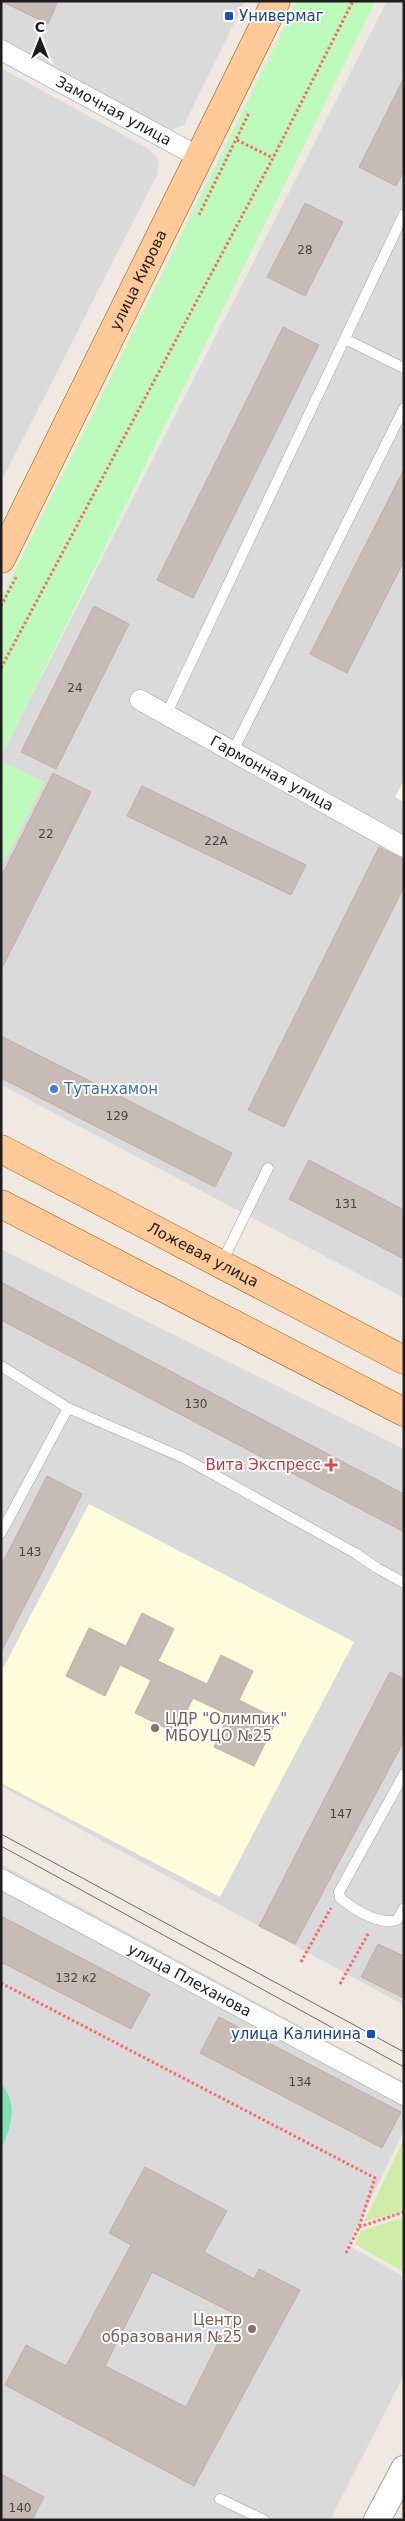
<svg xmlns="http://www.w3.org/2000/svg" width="405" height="2521" viewBox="0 0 405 2521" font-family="'DejaVu Sans',sans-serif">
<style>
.residential{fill:#dbdada}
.education{fill:#fffcdb}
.grass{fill:#ceeca5}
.park{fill:#bcfbbc}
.pitch{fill:#7ce2b2}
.building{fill:#c6bbb5;stroke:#c1aea4;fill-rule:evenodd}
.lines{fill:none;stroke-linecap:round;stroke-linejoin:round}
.service-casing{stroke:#a4a4a4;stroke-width:11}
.minor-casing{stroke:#a4a4a4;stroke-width:21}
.tertiary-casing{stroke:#a4a4a4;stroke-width:28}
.primary-casing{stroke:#965800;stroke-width:29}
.path{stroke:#ff6663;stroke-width:3;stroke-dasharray:2.5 2.5;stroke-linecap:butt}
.service{stroke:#fff;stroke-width:10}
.minor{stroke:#fff;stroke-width:20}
.tertiary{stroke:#fff;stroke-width:26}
.primary{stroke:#ffca97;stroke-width:28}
.tram{stroke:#6b6b6b;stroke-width:1}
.transit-dot{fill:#1a4fb4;stroke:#fff;stroke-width:2}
.shop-dot{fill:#3f7fe0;stroke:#fff;stroke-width:2}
.health-dot{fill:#e0444e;stroke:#fff;stroke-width:2}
.education-dot{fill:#8d6e63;stroke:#fff;stroke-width:2}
.labels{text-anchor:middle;stroke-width:4;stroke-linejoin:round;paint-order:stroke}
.number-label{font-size:12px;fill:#474443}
.transit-label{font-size:15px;fill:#164399;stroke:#fff;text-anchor:start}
.street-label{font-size:15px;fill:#1d1d1d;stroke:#fff}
.shop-label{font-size:15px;fill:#366cbe;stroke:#fff;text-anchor:start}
.health-label{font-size:15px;fill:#be3a42;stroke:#fff;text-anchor:end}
.education-label{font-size:15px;fill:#785e54;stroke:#fff;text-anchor:start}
</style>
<rect width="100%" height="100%" fill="#efe9e2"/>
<path class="residential" d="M 1,1 L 245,1 L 184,125 L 171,130 L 156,126 L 1,42 Z
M 387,1 L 404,1 L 404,1298 L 1,1085 L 1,756 Z
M 1,68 L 147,148 L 159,159 L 157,175 L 1,482 Z
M 1,1249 L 404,1449 L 404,2005 L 1,1786 Z
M 1,1864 L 404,2082 L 404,2131 L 348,2245 L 404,2277 L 404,2375 L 330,2520 L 1,2520 Z"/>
<path class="education" d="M 404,780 L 404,802 L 395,797 Z
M 89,1504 L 354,1642 L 220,1897 L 1,1783 L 1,1672 Z"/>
<path class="grass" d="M 404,2139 L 404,2210 L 364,2222 Z
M 404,2217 L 404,2272 L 355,2244 L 361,2231 Z"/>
<path class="park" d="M 297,1 L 376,1 L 1,756 L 1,598 Z
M 1,761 L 44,782 L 1,867 Z"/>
<path class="pitch" d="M 1,2084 C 19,2103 11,2128 1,2149 Z"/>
<path class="building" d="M 1,1 L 58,1 L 48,24 Z
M 404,78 L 404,171 L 396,186 L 359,167 Z
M 305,203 L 343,222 L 305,296 L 267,277 Z
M 283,327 L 319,345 L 193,598 L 157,580 Z
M 404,469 L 404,561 L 347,673 L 310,654 Z
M 94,606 L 129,624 L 56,769 L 21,752 Z
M 53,773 L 91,792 L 1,970 L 1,877 Z
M 142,786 L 306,865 L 291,895 L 127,816 Z
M 379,847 L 404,860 L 404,887 L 284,1127 L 248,1110 Z
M 1,1036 L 232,1153 L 215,1187 L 1,1078 Z
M 309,1160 L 404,1210 L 404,1259 L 289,1199 Z
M 1,1282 L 404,1494 L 404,1532 L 1,1320 Z
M 47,1476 L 82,1494 L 1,1652 L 1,1566 Z
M 142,1613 L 174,1629 L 158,1661 L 207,1684 L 221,1655 L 253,1671 L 239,1700 L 277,1719 L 254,1766 L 214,1747 L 229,1715 L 193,1698 L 176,1733 L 135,1713 L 151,1680 L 120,1665 L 105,1696 L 66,1676 L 89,1628 L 126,1646 Z
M 390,1672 L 404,1679 L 404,1741 L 295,1944 L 259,1926 Z
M 1,1916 L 150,1994 L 131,2029 L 1,1962 Z
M 378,1944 L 404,1956 L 404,1998 L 361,1977 Z
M 219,2017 L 401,2112 L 382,2148 L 200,2053 Z
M 145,2167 L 227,2211 L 204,2252 L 254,2279 L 259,2269 L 300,2290 L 194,2486 L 5,2385 L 26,2345 L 66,2366 L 131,2245 L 109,2233 ZM 152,2272 L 233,2313 L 186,2407 L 105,2366 Z
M 1,2474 L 44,2497 L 32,2520 L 1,2520 Z"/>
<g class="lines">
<defs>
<path id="service" d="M 345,339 L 404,368
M 166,715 L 404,214
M 232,753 L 404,408
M 221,1264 L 268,1168
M 1,1366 L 68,1408 L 184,1458 L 355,1553 L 377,1568 L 404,1583
M 1,1533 L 68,1408
M 404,1774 L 339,1892 L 340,1898 C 355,1910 378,1925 397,1920 L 404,1908
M 220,2499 L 264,2520"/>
<g id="minor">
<path id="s1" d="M 1,50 L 199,157"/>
<path id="s2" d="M 140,700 L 404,847"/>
<path id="s3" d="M 1,1879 L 404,2095"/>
</g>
<path id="tertiary" d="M 377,2520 L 404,2469"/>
<g id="primary">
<path id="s4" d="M 1,559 L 276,1"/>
<path id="s5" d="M 1,1149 L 404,1360"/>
<path d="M 1,1204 L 404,1412"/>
</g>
</defs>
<use href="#service" class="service-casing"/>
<use href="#minor" class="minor-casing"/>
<use href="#tertiary" class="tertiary-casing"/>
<use href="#primary" class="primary-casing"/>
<path class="path" d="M 237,140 L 273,158
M 199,215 L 249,113
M 1,606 L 16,577
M 1,668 L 273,158 L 353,1
M 301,1962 L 331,1908
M 1,1983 L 375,2178 L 359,2227 L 346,2253
M 340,1984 L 369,1932
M 359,2227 L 404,2212"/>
<use href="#service" class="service"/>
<use href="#minor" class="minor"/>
<use href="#tertiary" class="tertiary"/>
<use href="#primary" class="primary"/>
<path class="tram" d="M 1,1834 L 404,2052
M 1,1846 L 404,2067"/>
</g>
<g class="transit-dot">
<rect x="224" y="11" width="10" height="10" rx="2.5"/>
<rect x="366" y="2029" width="10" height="10" rx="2.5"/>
</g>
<circle class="shop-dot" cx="54" cy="1089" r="5"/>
<path class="health-dot" d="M328.5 1457.5h5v5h5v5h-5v5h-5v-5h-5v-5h5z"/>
<g class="education-dot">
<circle cx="155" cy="1728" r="5"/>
<circle cx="252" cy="2329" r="5"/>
</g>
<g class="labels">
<g class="number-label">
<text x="305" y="254">28</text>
<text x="75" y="692">24</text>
<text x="46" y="838">22</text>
<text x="216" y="845">22А</text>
<text x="117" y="1120">129</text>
<text x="346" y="1208">131</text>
<text x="196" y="1408">130</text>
<text x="30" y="1556">143</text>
<text x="341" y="1818">147</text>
<text x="76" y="1982">132 к2</text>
<text x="300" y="2086">134</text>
<text x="20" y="2512">140</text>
</g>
<g class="transit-label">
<text x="239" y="21">Универмаг</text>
<text x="361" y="2039" text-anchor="end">улица Калинина</text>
</g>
<g class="street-label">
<text dy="5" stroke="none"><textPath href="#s1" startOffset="128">Замочная улица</textPath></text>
<text dy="5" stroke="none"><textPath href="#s4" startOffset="311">улица Кирова</textPath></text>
<text dy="5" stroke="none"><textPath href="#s2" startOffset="151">Гармонная улица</textPath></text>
<text dy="5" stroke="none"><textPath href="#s5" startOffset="228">Ложевая улица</textPath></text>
<text dy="5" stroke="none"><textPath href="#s3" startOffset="214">улица Плеханова</textPath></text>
</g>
<g class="shop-label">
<text x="64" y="1094">Тутанхамон</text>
</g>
<g class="health-label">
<text x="321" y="1470">Вита Экспресс</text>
</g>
<g class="education-label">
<text x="165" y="1724">ЦДР "Олимпик"<tspan x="165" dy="17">МБОУЦО №25</tspan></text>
<text x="242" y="2325" text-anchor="end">Центр<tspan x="242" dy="17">образования №25</tspan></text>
</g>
</g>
<rect width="405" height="2521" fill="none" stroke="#1d1d1d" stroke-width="5"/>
<g transform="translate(40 40)" stroke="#ffffff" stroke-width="4" paint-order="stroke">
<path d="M0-4L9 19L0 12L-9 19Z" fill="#1d1d1d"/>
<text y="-8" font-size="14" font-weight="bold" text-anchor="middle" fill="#1d1d1d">С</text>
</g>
</svg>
